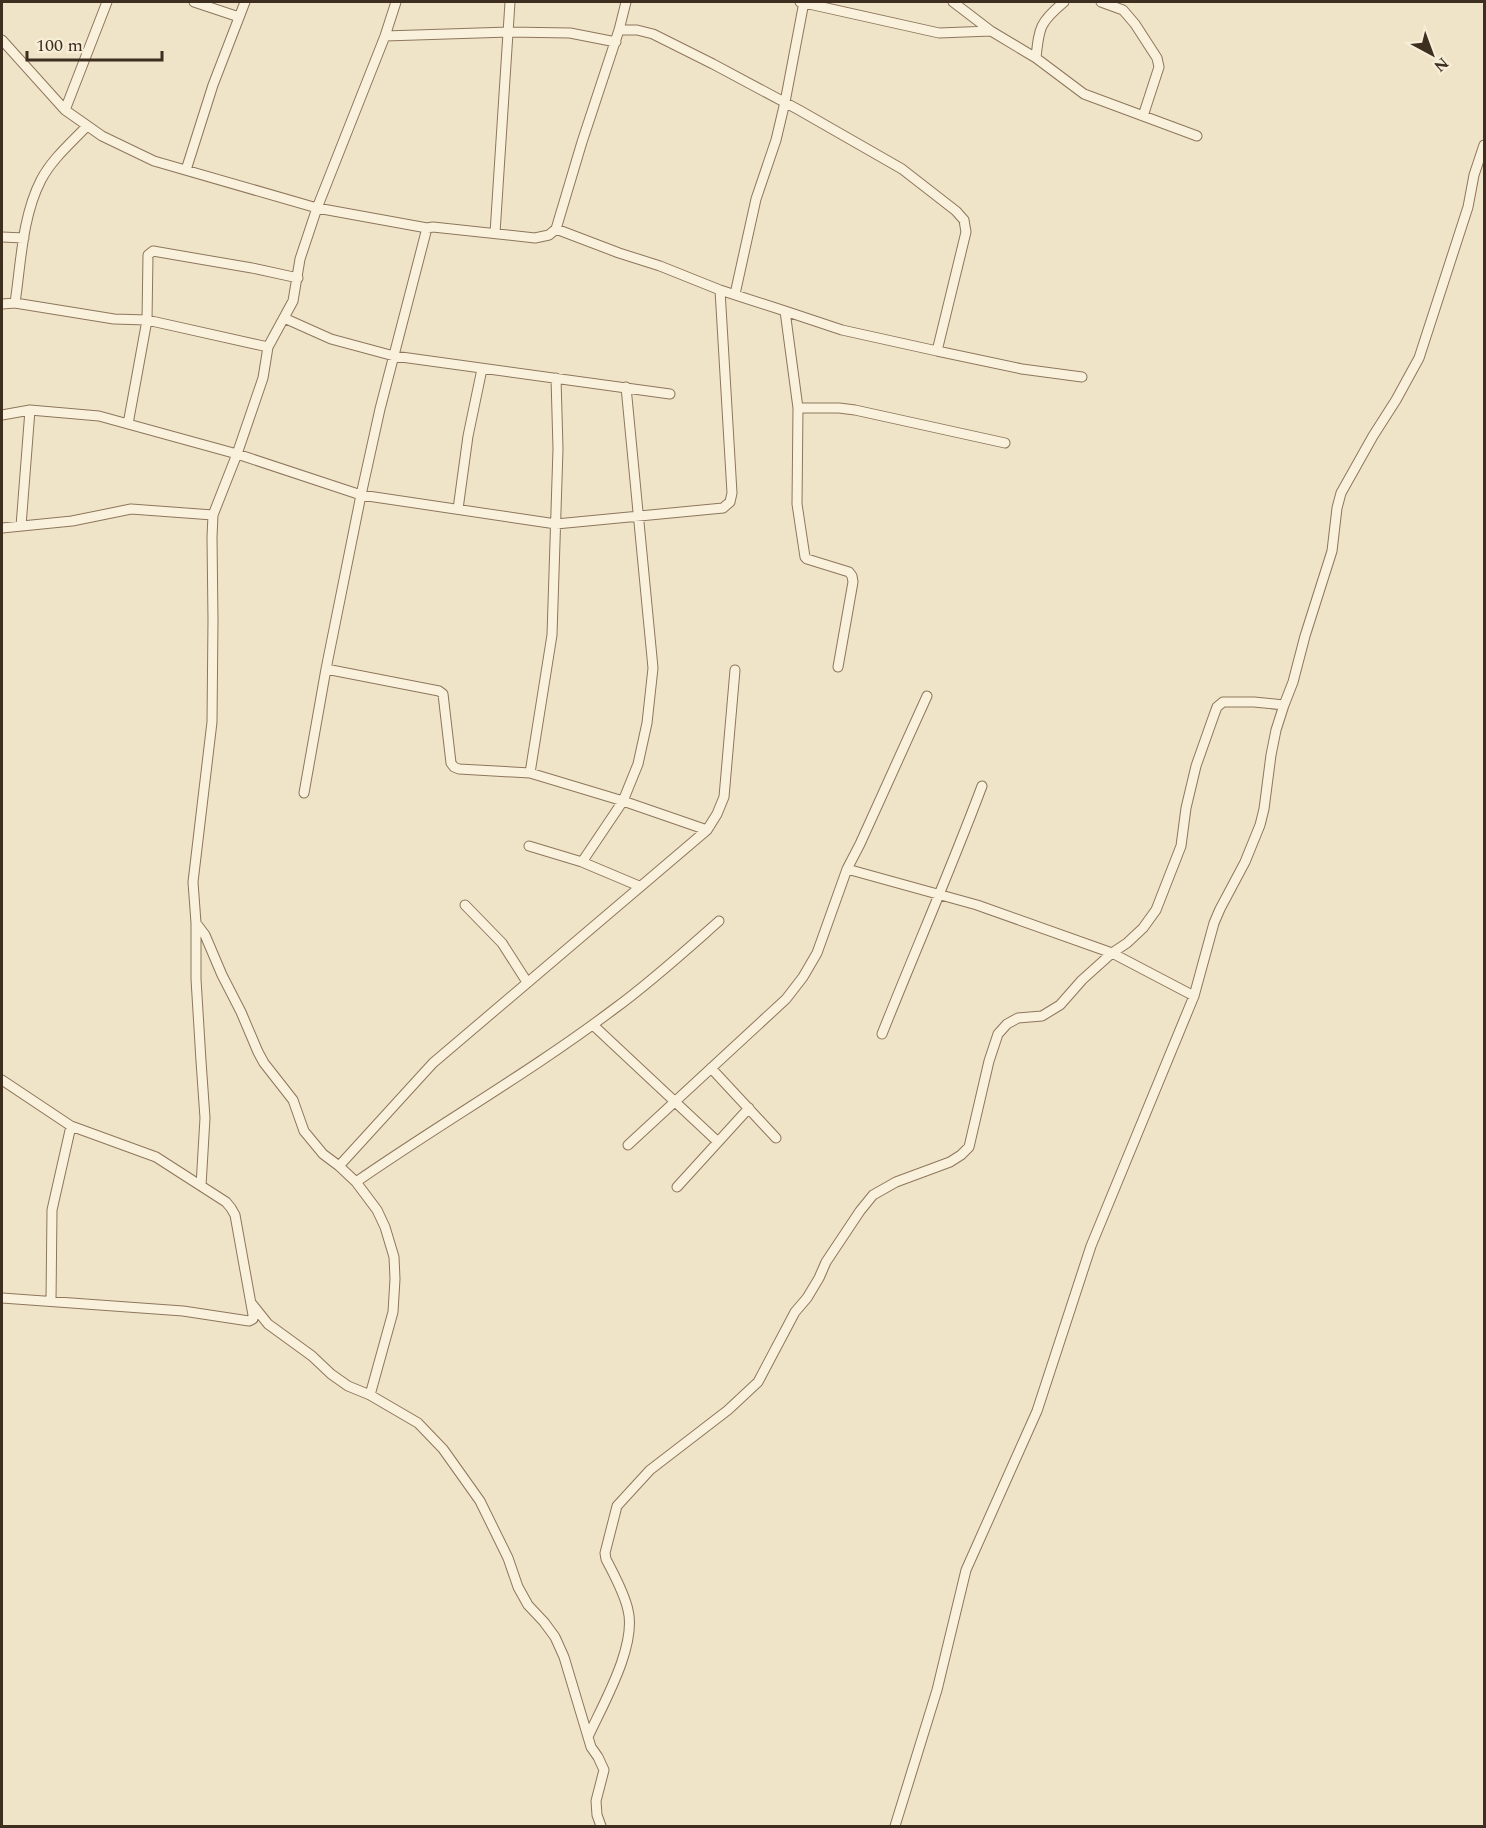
<svg xmlns="http://www.w3.org/2000/svg" width="1486" height="1828" viewBox="0 0 1486 1828" font-family="Spectral,serif">
<style>
.lines{fill:none;stroke-linecap:round;stroke-linejoin:round}
.minor-casing{stroke:#8d765c;stroke-width:11}
.minor{stroke:#faf1dc;stroke-width:9}
</style>
<rect width="100%" height="100%" fill="#f0e4c8"/>
<g class="lines">
<defs>
<path id="minor" d="M 194,2 L 239,17
M 800,2 L 939,33 L 991,31 L 1036,58 L 1084,94 L 1197,136
M 953,2 L 991,31
M 1101,2 L 1123,10 L 1135,24 L 1157,58 L 1159,67 L 1143,116
M 619,30 L 637,30 L 653,34 L 713,64 L 799,110 L 902,169 L 956,211 L 964,220 L 966,232 L 937,351 L 1022,369 L 1082,377
M 385,36 L 509,32 L 570,33 L 616,42
M 2,40 L 65,110 L 102,136 L 154,161 L 317,208 L 427,228 L 433,227 L 535,238 L 549,235 L 556,229 L 582,142 L 619,30 L 626,2
M 1036,58 C 1039,27 1040,22 1064,2
M 65,110 L 107,2
M 87,126 C 71,143 52,159 41,180 C 22,217 21,263 15,303 L 114,319 L 147,320 L 268,347
M 186,170 L 213,85 L 245,2
M 556,229 L 619,253 L 660,266 L 720,290 L 785,311 L 798,408 L 839,408 L 855,410 L 1005,443
M 495,233 L 510,2
M 2,237 L 24,238
M 735,294 L 756,199 L 776,140 L 785,102 L 804,2
M 2,304 L 15,303
M 785,311 L 842,330 L 937,351
M 284,318 L 331,339 L 394,356 L 670,394
M 798,408 L 797,504 L 805,557 L 807,559 L 849,572 L 852,576 L 853,582 L 838,667
M 2,415 L 30,410 L 99,416 L 237,454 L 361,495 L 556,524 L 723,508 L 730,502 L 732,493 L 720,290
M 128,424 L 147,320 L 148,255 L 153,251 L 252,268 L 298,278
M 458,509 L 468,436 L 482,369
M 21,526 L 30,410
M 2,528 L 72,521 L 131,509 L 213,515
M 326,669 L 439,691 L 443,694 L 451,763 L 454,767 L 459,769 L 530,773 L 623,801 L 707,830
M 530,773 L 552,635 L 558,449 L 556,378
M 304,793 L 326,669 L 361,495 L 380,409 L 427,228
M 529,846 L 582,862 L 639,886
M 582,862 L 623,801 L 638,764 L 647,723 L 653,668 L 626,387
M 847,869 L 977,905 L 1112,953 L 1194,996
M 465,905 L 502,943 L 527,982
M 196,923 L 205,935 L 222,975 L 241,1012 L 258,1052 L 264,1063 L 293,1100 L 304,1131 L 323,1154 L 339,1166 L 356,1182 L 377,1210 L 385,1227 L 394,1257 L 395,1279 L 393,1312 L 370,1395
M 593,1025 L 718,1142
M 882,1034 C 915,951 951,869 982,786
M 711,1068 L 776,1138
M 2,1080 L 71,1126 L 156,1157 L 226,1202 L 231,1208 L 235,1215 L 253,1315 L 253,1319 L 249,1321 L 183,1311 L 2,1298
M 628,1145 L 786,999 L 803,977 L 817,953 L 847,869 L 860,844 L 927,696
M 339,1166 L 433,1063 L 707,830 L 717,814 L 724,797 L 735,670
M 356,1182 C 441,1123 532,1071 614,1009 C 651,982 685,951 719,921
M 201,1186 L 205,1118 L 201,1061 L 196,979 L 196,923 L 193,882 L 212,722 L 213,620 L 212,537 L 213,515 L 237,454 L 263,378 L 268,347 L 293,301 L 300,259 L 317,208 L 385,36 L 396,2
M 677,1187 L 749,1108
M 51,1301 L 52,1210 L 71,1126
M 252,1304 L 268,1324 L 312,1356 L 331,1374 L 348,1386 L 370,1395 L 418,1423 L 443,1449 L 480,1501 L 508,1558 L 518,1587 L 528,1605 L 544,1622 L 555,1637 L 564,1657 L 591,1747 L 598,1757 L 604,1770 L 596,1801 L 597,1815 L 601,1826
M 588,1737 C 603,1704 637,1646 628,1610 C 624,1592 614,1575 606,1559 L 605,1553 L 617,1506 L 650,1470 L 728,1410 L 758,1382 L 795,1312 L 807,1298 L 819,1278 L 826,1262 L 860,1211 L 873,1195 L 896,1182 L 950,1162 L 961,1155 L 969,1147 L 989,1061 L 998,1034 L 1007,1024 L 1018,1018 L 1042,1016 L 1060,1005 L 1082,980 L 1112,953 L 1127,943 L 1143,928 L 1156,910 L 1181,846 L 1186,808 L 1196,766 L 1214,715 L 1217,707 L 1223,702 L 1254,702 L 1284,705
M 895,1826 L 937,1690 L 966,1570 L 1037,1411 L 1091,1246 L 1194,996 L 1214,923 L 1220,909 L 1245,862 L 1260,825 L 1264,809 L 1271,755 L 1276,730 L 1284,705 L 1293,682 L 1305,636 L 1332,551 L 1337,508 L 1341,493 L 1373,436 L 1396,400 L 1419,358 L 1468,207 L 1474,175 L 1484,145"/>
</defs>
<use href="#minor" class="minor-casing"/>
<use href="#minor" class="minor"/>
</g>
<rect width="1486" height="1828" fill="none" stroke="#3d2e20" stroke-width="6"/>
<g transform="translate(1432 54) rotate(139)" stroke="#f7eed8" stroke-width="4.5" paint-order="stroke">
<path d="M0-4.5L10 22L0 15L-10 22Z" fill="#3d2e20"/>
<text y="-9" font-size="16" font-weight="bold" text-anchor="middle" fill="#3d2e20">N</text>
</g>
<path d="M27 51v9h135v-9" fill="none" stroke="#3d2e20" stroke-width="3"/>
<text x="36" y="51" font-size="18" fill="#3d2e20" stroke="#f7eed8" stroke-width="4.5" paint-order="stroke">100 m</text>
</svg>
